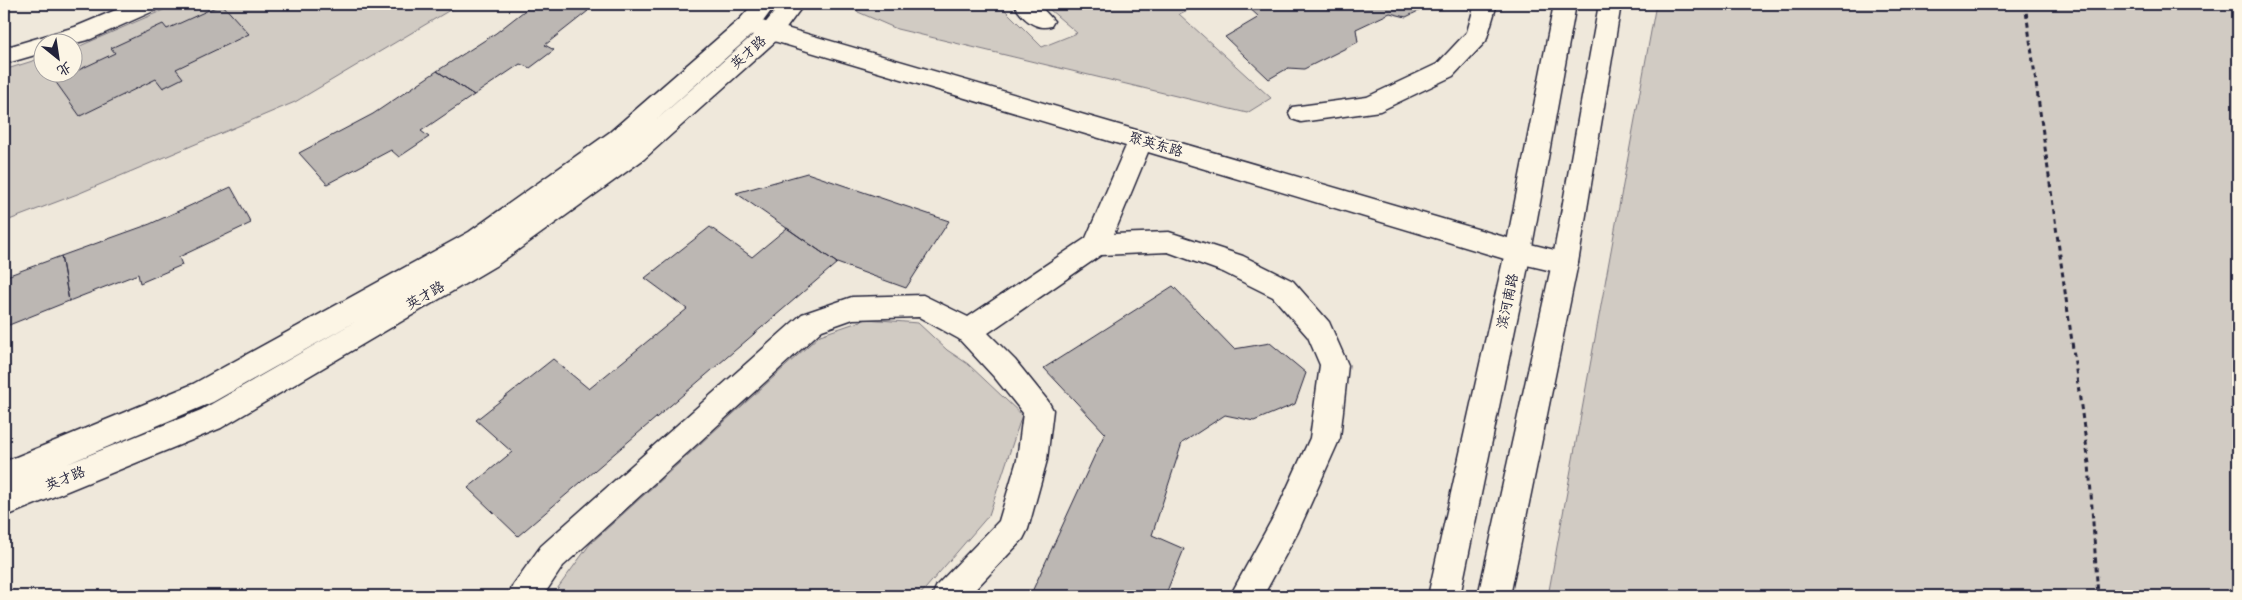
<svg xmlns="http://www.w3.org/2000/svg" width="2242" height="600" viewBox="0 0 2242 600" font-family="'Shantell Sans','LXGW WenKai TC',sans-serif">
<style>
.green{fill:#d1cbc3;stroke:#7a767f}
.building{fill:#bcb7b3;stroke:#22223b}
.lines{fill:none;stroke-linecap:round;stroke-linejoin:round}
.minor-casing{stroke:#22223b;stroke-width:3}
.major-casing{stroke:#22223b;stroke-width:3}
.path{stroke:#22223b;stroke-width:3;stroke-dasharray:5 4;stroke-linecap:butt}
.minor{fill:#fcf5e5;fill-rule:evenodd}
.major{fill:#fcf5e5;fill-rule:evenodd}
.labels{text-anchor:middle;stroke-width:4.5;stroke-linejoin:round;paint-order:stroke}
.street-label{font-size:14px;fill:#22223b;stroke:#fcf5e5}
</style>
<rect width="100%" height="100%" fill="#efe8db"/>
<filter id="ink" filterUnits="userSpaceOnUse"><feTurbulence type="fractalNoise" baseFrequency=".02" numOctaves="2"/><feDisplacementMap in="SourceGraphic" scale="10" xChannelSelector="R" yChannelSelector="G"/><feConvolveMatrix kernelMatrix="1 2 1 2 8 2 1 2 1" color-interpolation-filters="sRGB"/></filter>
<g filter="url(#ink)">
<path class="green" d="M 177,4 L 460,4 L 295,102 L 80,193 L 4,222 L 4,70 L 42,58 L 42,72 L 72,72 L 73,49 Z
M 855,4 L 999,4 L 1042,47 L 1077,33 L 1043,4 L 1201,4 L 1179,14 L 1271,98 L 1247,113 L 897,29 L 858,12 Z
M 1656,4 L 2238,4 L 2238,596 L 1548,596 Z
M 867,319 L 918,323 L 947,350 L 968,364 L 1022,415 L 989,515 L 919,596 L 552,596 L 590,544 L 820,335 Z"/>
<path class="building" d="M 222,4 L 249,34 L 176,69 L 183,78 L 163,88 L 156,79 L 80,116 L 55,81 L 115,53 L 111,48 L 163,24 L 167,29 Z
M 533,4 L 573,4 L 588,11 L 545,45 L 554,50 L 530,68 L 520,64 L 474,95 L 437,71 L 496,33 Z
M 1252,4 L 1433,4 L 1406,17 L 1390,13 L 1356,29 L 1358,42 L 1304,69 L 1288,68 L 1269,79 L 1225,37 L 1259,17 L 1247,6 Z
M 437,71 L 474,95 L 421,131 L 429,137 L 399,157 L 391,150 L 327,184 L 299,153 L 373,114 Z
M 807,173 L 949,221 L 906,288 L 837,263 L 736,193 Z
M 231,187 L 251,223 L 179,257 L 182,265 L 140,283 L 138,274 L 69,301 L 61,256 L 150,224 Z
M 710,227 L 752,257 L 787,228 L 837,263 L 518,536 L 468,488 L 512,452 L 476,420 L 553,359 L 589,389 L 687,309 L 645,278 Z
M 61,256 L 69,301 L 4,327 L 4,277 Z
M 1173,286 L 1234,349 L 1270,343 L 1306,373 L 1295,404 L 1254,421 L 1225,415 L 1182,443 L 1152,535 L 1184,549 L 1165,596 L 1030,596 L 1105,433 L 1044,368 Z"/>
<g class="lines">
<defs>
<path id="minor" d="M 130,4 L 161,4 L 158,9 L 91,39 L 72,44 L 42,42 L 42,53 L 4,64 L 4,48 L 75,27 Z
M 1014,4 L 1038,4 L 1054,21 L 1051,26 C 1035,31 1021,17 1014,4 Z
M 1475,4 L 1497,4 L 1486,41 L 1453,76 L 1380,111 L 1301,122 L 1292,119 L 1289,113 L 1292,107 L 1367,97 L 1437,64 L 1467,32 Z
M 748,17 L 1518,241 L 1575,255 L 1578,263 L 1575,271 L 1565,274 L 1518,263 L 1148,152 L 1114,234 L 1169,232 L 1243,256 L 1293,281 L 1329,322 L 1348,365 L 1340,438 L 1298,532 L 1263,596 L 1230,596 L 1276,512 L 1310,438 L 1320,365 L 1308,337 L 1273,297 L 1223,272 L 1168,252 L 1101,255 L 988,333 L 1015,360 L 1048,401 L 1053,410 L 1047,460 L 1028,529 L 1023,539 L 969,596 L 932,596 L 937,585 L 999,521 L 1017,460 L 1023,413 L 995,378 L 959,339 L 919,317 L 853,319 L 822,330 L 563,566 L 543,596 L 508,596 L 513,585 L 541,546 L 802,314 L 852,297 L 923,295 L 968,317 L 1086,238 L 1126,146 L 740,31 L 736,25 L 740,19 Z"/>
<path id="major" d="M 753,4 L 776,4 L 756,31 L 654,122 L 763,26 L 781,4 L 804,4 L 779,38 L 644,159 L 497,265 L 221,428 L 4,517 L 4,462 L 193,384 L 469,232 L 610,132 L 740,19 ZM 358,320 L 201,410 L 67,464 L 213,402 Z
M 1554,4 L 1576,4 L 1531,252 L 1460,596 L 1428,596 L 1505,252 Z
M 1599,4 L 1621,4 L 1578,263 L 1510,596 L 1478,596 L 1552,263 Z"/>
</defs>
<use href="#minor" class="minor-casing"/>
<use href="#major" class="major-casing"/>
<path class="path" d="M 2025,4 L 2089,464 L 2098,596"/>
<use href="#minor" class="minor"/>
<use href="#major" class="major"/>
</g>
</g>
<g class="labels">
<g class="street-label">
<text transform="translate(748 52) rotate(-42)" y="5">英才路</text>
<text transform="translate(1156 144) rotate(16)" y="5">聚英东路</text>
<text transform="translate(425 295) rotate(-30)" y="5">英才路</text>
<text transform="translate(1507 301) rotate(-78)" y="5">滨河南路</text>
<text transform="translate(65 478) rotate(-22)" y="5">英才路</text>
</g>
</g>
<rect width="2242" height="600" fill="none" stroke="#fcf5e5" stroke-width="20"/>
<rect x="10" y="10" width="2222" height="580" fill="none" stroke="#22223b" stroke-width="2" filter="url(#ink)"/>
<g transform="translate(58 58) rotate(150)"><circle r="24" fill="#fcf5e5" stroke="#a5a1a1"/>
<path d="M0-4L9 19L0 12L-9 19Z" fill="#22223b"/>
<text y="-8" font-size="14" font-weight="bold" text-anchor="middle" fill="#22223b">北</text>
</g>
</svg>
